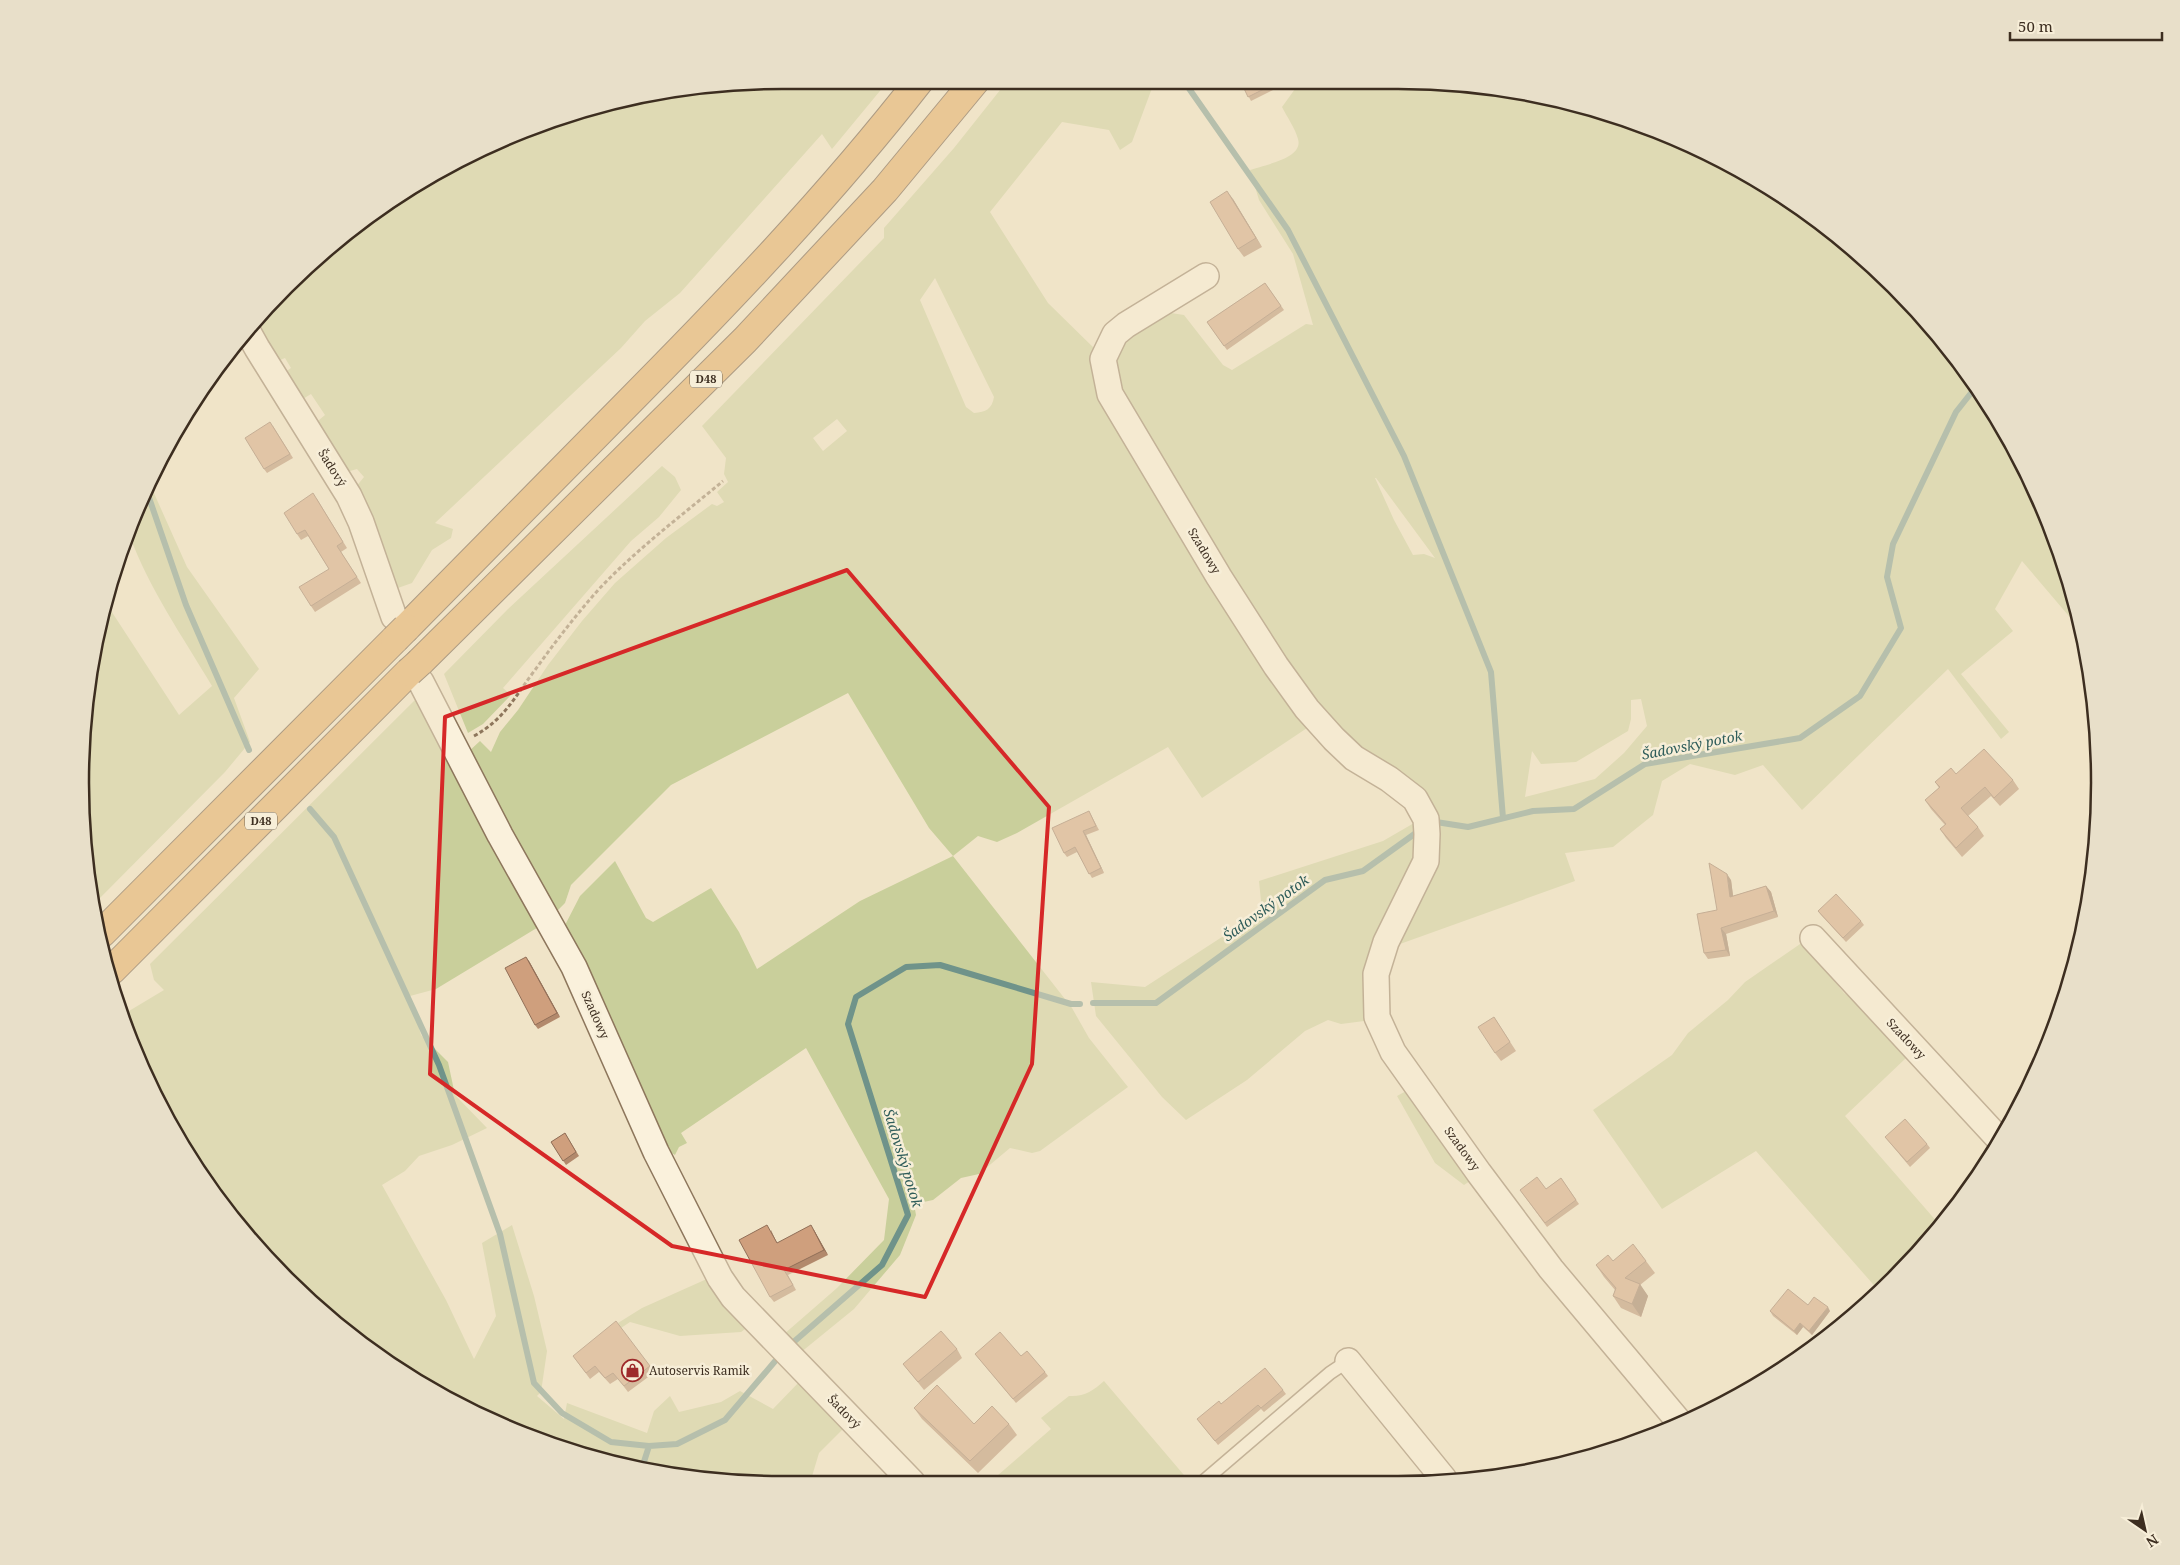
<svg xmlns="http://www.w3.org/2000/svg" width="2180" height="1565" viewBox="0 0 2180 1565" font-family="'Noto Serif',serif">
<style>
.green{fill:#c9cf9b;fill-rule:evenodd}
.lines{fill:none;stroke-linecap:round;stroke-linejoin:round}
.stream{stroke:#6f938a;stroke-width:6}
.lane-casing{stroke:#8d765c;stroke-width:15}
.street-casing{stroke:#8d765c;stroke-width:28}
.highway-casing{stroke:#5b4430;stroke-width:30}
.path{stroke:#8d765c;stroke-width:3;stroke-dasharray:4 2.5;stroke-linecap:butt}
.lane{stroke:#faf1dc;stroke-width:12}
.street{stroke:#faf1dc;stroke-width:25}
.highway{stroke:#e0a458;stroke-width:28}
.highway-bridge-casing{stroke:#5b4430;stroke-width:30;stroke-linecap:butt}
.highway-bridge{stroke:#e0a458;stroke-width:28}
.wall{fill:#b2896c}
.shaded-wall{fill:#916f58}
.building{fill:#cf9f7d;stroke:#916f58}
.marked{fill:none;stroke:#d62828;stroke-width:4;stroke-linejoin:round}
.labels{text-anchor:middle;stroke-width:5;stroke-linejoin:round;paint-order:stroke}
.shield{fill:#f7eed8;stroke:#756857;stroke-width:1}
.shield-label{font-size:11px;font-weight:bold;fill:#3d2e20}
.street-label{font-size:12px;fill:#3d2e20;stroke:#f7eed8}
.poi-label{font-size:12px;fill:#3d2e20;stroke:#f7eed8;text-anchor:start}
.water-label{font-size:14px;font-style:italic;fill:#2f5d5a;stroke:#f7eed8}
.rim{fill:none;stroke:#3d2e20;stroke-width:2.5}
</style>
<rect width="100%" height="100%" fill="#f0e4c8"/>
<path class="green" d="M 782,80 L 889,80 L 832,149 L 822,134 L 680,293 L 645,321 L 621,348 L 435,523 L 453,529 L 451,538 L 432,550 L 412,583 L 395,589 L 355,488 L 364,477 L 357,469 L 343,473 L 313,425 L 325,415 L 311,394 L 298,402 L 281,375 L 291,368 L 285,358 L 273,363 L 251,324 L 254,320 L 392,198 L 513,134 L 600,104 Z
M 1008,80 L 1155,80 L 1132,142 L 1120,150 L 1109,130 L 1062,122 L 990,212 L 1048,303 L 1097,351 L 1313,724 L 1202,798 L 1168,747 L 1017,833 L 997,842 L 978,836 L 953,856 L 1072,1008 L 1089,1038 L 1128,1087 L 1040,1151 L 1032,1153 L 1010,1148 L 979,1174 L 961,1178 L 933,1200 L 914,1204 L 916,1215 L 900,1255 L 854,1309 L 800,1353 L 783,1335 L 837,1288 L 884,1240 L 889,1199 L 806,1048 L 681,1133 L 687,1143 L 679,1147 L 675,1155 L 663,1148 L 563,929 L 580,896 L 615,861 L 646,918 L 653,922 L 711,888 L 739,932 L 757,969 L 860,901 L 953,856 L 929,828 L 848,693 L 671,785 L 571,885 L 565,903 L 553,915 L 467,753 L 480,741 L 491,752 L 500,732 L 518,710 L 548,665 L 582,621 L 615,583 L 666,538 L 712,504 L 717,506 L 724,502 L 717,492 L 728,482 L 724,474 L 726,458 L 702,426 L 884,238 L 884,228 L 954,148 ZM 935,278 L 994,397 C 992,409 986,412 974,413 L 966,407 L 920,300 ZM 837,419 L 847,431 L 823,451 L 813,438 Z
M 1290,80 L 1398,80 L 1535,94 L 1666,133 L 1749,174 L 1860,254 L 1926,320 L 2006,432 L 2019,459 L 2013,465 L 2030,485 L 2063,557 L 2079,628 L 2022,561 L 1995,609 L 2013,631 L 1961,674 L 2009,732 L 2001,739 L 1948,669 L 1802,810 L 1763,765 L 1735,775 L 1690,764 L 1662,781 L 1653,815 L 1613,847 L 1565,853 L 1575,881 L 1400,944 L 1372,959 L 1372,1020 L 1341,1024 L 1328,1020 L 1305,1031 L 1247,1080 L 1186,1120 L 1162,1097 L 1096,1016 L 1091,982 L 1145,987 L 1262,911 L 1259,881 L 1383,841 L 1421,819 L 1350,740 L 1327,719 L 1281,658 L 1172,483 L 1113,375 L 1119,347 L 1138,328 L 1171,313 L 1184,315 L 1223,365 L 1232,370 L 1306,324 L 1313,325 L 1293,254 L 1259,200 L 1250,170 C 1263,165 1304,159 1298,139 C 1295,128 1287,117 1282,107 L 1295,89 ZM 1375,478 L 1376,478 L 1435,558 L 1424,554 L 1413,555 L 1394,520 ZM 1641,699 L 1647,726 L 1624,753 L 1595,779 L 1525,797 L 1532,751 L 1541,764 L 1576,762 L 1628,731 L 1631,719 L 1631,700 Z
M 662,466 L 675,477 L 681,490 L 659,517 L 631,541 L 503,688 L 511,695 L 483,724 L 468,733 L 444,674 L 508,609 Z
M 149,482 L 187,567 L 259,669 L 234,698 L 250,742 L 225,772 L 94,904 L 86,874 L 86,691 L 104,600 L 179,715 L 212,686 C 183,637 149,589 129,534 Z
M 417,698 L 445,755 L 452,759 L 540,926 L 436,989 L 410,996 L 421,1035 L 448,1062 L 455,1095 L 487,1128 L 452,1145 L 419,1156 L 405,1171 L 382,1185 L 446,1300 L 474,1359 L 496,1316 L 482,1243 L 512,1225 L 534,1296 L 547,1351 L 541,1392 L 537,1396 L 564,1419 L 567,1403 L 647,1433 L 654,1411 L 670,1396 L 679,1412 L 721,1402 L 740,1391 L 773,1409 L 801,1380 L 844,1428 L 819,1453 L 810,1483 L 737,1484 L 601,1461 L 472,1413 L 355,1340 L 254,1245 L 174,1134 L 134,1052 L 124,1014 L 164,990 L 154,980 L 150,964 Z
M 1803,942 L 1844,993 L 1863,1007 L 1888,1033 L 1906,1058 L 1845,1116 L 1938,1223 L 1957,1206 L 1879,1291 L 1756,1151 L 1662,1209 L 1593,1110 L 1672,1055 L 1688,1033 L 1728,1000 L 1745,982 Z
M 1408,1090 L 1473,1179 L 1464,1185 L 1435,1163 L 1397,1096 Z
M 709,1278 L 748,1327 L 741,1332 L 680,1336 L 630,1322 L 621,1328 L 618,1323 L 642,1308 Z
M 1104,1381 L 1189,1481 L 990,1482 L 1051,1429 L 1041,1418 L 1069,1396 C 1084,1397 1093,1391 1104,1381 Z"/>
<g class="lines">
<path class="stream" d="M 1183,80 L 1288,230 L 1404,456 L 1491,672 L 1503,818
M 146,489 L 186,605 L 249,750
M 310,809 L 334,837 L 439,1065 L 500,1234 L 534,1383 L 562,1413 L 611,1442 L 649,1446
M 1433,823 L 1436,822 L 1468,827 L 1533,811 L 1574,809 L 1645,764 L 1800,738 L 1860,696 L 1901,628 L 1887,577 L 1893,544 L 1956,412 L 1975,388
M 1093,1003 L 1156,1003 L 1325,880 L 1363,871 L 1420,830
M 789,1346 L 882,1265 L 908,1215 L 848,1024 L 856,997 L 906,967 L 940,965 L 1071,1004 L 1080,1004
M 642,1468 L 649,1446 L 677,1444 L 725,1420 L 782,1353"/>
<defs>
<path id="lane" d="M 1205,1480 L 1330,1373 L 1348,1361"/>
<path id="street" d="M 1206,276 L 1126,325 L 1115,334 L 1103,359 L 1110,394 L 1219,577 L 1276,666 L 1307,709 L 1334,739 L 1354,758 L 1389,779 L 1415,799 L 1426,819 L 1427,834 L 1426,861 L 1386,942 L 1376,974 L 1377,1017 L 1393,1052 L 1479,1173 L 1551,1269 L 1681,1424
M 247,330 L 257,348 L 349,496 L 361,522 L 394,617
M 421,682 L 500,835 L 574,967 L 656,1152 L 720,1278 L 733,1297 L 912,1482
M 1813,938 L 1999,1139
M 1348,1361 L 1444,1479"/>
<path id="highway" d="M 406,628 C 478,555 549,483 621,410 C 725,305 828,198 920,80
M 420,662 L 745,340 L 885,190 L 976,80
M 102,933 L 395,639
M 112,970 L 409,672"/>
</defs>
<use href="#lane" class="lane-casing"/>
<use href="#street" class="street-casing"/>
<use href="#highway" class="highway-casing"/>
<path class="path" d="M 474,736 C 505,719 515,696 535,670 C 555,642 576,615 599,589 C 637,549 681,516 723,481"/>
<use href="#lane" class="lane"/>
<use href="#street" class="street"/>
<use href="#highway" class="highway"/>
<defs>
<path id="highway-bridge" d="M 395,639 L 406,628
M 409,672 L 420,662"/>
</defs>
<use href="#highway-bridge" class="highway-bridge-casing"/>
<use href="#highway-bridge" class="highway-bridge"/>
</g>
<path class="wall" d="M 1240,80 L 1276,80 L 1279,87 L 1251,101 Z
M 1233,199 L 1262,247 L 1244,257 L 1238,249 Z
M 1265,283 L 1284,310 L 1227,350 L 1207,322 Z
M 273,426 L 293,458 L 267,473 L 264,469 Z
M 317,499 L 347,548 L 341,552 L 361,583 L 315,612 L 311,606 L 329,569 L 308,536 L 301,540 L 297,534 Z
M 1956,774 L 2013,780 L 2019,789 L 2000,806 L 1991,796 L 1968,816 L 1978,827 L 1984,836 L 1962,857 L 1946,838 L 1940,829 L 1945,825 L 1931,809 L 1925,800 L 1939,788 L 1935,782 Z
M 1089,811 L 1099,830 L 1086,835 L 1104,873 L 1092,878 L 1077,852 L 1067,857 L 1064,853 Z
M 1731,880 L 1733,896 L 1766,886 L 1771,892 L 1778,917 L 1726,934 L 1730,956 L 1708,959 L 1704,953 L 1717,910 Z
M 1818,911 L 1861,921 L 1864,925 L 1846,942 L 1821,915 Z
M 529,961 L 560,1017 L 538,1029 L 535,1025 Z
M 1494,1017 L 1516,1051 L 1501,1061 L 1495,1053 Z
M 565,1133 L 579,1156 L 566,1165 L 551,1142 Z
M 1885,1137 L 1927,1144 L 1930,1148 L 1910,1167 Z
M 1561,1178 L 1579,1204 L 1547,1227 L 1520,1190 L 1546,1189 Z
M 771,1230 L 777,1243 L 814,1230 L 828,1255 L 788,1275 L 796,1290 L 774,1302 L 770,1297 Z
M 1613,1261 L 1646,1261 L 1655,1273 L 1640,1285 L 1648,1296 L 1641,1317 L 1621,1308 L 1613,1296 L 1615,1290 L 1604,1277 L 1596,1265 Z
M 1808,1305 L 1830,1311 L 1812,1335 L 1803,1327 L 1797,1335 L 1773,1316 L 1770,1311 Z
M 957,1349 L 962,1358 L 924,1390 L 903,1364 Z
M 975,1354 L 1021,1356 L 1045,1372 L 1048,1376 L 1016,1403 Z
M 573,1356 L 650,1366 L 655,1372 L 628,1392 L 618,1379 L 610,1384 L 599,1372 L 590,1379 Z
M 1283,1390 L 1286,1394 L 1264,1412 L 1261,1409 L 1218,1445 L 1197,1419 L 1221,1404 Z
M 914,1408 L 974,1424 L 1009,1424 L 1017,1435 L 978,1473 L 922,1419 Z"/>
<path class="shaded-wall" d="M 1227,191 L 1233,199 L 1262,247 L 1256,238 Z
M 1083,831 L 1086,835 L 1104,873 L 1101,868 Z
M 1727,874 L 1731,880 L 1734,903 L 1730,897 Z
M 1766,886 L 1771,892 L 1778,917 L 1774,911 Z
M 1721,928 L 1726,934 L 1730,956 L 1726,950 Z
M 526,957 L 529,961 L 560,1017 L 557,1013 Z
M 811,1225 L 814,1230 L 828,1255 L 824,1250 Z
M 1640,1284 L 1648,1296 L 1641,1317 L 1632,1304 Z
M 1828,1307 L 1830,1311 L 1812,1335 L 1809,1331 Z
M 1800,1323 L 1803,1327 L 1797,1335 L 1794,1331 Z"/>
<path class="building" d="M 1240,80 L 1275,80 L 1276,83 L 1248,97 Z
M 1227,191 L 1256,238 L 1238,249 L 1210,202 Z
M 1265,283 L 1281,306 L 1224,346 L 1207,322 Z
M 270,422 L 290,454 L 264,469 L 245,438 Z
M 313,493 L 343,542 L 337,546 L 357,577 L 311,606 L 299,587 L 329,569 L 305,530 L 297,534 L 284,513 Z
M 1984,749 L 2013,780 L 1994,798 L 1985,787 L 1961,808 L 1978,827 L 1956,848 L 1940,829 L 1946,824 L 1925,800 L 1940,787 L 1935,782 L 1951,768 L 1956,774 Z
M 1089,811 L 1096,826 L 1083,831 L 1101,868 L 1089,874 L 1075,847 L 1064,853 L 1052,828 Z
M 1709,863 L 1727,874 L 1730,897 L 1766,886 L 1774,911 L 1721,928 L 1726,950 L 1704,953 L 1697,914 L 1717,910 Z
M 1836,894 L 1861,921 L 1843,938 L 1818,911 Z
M 526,957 L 557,1013 L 535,1025 L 505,968 Z
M 1494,1017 L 1510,1042 L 1495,1053 L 1478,1027 Z
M 1905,1119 L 1927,1144 L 1907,1162 L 1885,1137 Z
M 565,1133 L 576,1152 L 563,1161 L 551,1142 Z
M 1537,1177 L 1546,1189 L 1561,1178 L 1576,1200 L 1545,1223 L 1520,1190 Z
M 767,1225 L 777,1243 L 811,1225 L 824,1250 L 784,1270 L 793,1285 L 770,1297 L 739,1240 Z
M 1633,1244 L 1646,1261 L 1625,1278 L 1640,1284 L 1632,1304 L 1613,1296 L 1616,1288 L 1596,1265 L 1608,1255 L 1613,1261 Z
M 1788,1289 L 1808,1305 L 1814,1297 L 1828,1307 L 1809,1331 L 1800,1323 L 1794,1331 L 1770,1311 Z
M 616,1321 L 650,1366 L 624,1386 L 613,1373 L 605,1378 L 595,1366 L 586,1373 L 573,1356 Z
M 941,1331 L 957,1349 L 918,1382 L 903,1364 Z
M 1000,1332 L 1021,1356 L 1027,1351 L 1045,1372 L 1013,1399 L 975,1354 Z
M 1265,1368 L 1283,1390 L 1261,1408 L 1258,1405 L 1215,1441 L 1197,1419 L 1219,1401 L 1221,1404 Z
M 937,1385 L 974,1424 L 992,1406 L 1009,1424 L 970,1461 L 914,1408 Z
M 887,1479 L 891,1483 L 884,1483 Z"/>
<path d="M0 0H2180V1565H0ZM 847,570 L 1049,807 L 1032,1064 L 925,1297 L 672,1246 L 430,1074 L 445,717 Z" fill="#f0e4c8" fill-opacity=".55" fill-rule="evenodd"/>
<path class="marked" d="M 847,570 L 1049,807 L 1032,1064 L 925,1297 L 672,1246 L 430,1074 L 445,717 Z"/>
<defs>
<symbol id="shop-ring" viewBox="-11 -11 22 22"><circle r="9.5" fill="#f7eed8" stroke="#9e2a2b" stroke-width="1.5"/><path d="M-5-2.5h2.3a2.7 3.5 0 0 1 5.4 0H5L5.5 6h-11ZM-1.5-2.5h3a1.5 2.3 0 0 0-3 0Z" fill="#9e2a2b"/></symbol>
</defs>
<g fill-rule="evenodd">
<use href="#shop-ring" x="620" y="1358" width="25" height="25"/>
</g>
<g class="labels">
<g class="shield">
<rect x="690" y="370.5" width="32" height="17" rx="4"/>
<rect x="245" y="812.5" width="32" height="17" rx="4"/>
</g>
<g class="shield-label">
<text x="706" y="383">D48</text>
<text x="261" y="825">D48</text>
</g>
<g class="street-label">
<text transform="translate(332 468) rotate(58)" y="4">Šadový</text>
<text transform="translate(1204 551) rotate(59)" y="4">Szadowy</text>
<text transform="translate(595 1015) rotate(66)" y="4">Szadowy</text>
<text transform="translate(1906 1039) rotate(47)" y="4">Szadowy</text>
<text transform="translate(1462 1149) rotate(54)" y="4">Szadowy</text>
<text transform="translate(844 1412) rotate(46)" y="4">Šadový</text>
</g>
<g class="poi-label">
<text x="649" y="1375">Autoservis Ramik</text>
</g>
<g class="water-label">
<text transform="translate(1692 745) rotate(-11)" y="5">Šadovský potok</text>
<text transform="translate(1266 908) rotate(-36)" y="5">Šadovský potok</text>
<text transform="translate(903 1158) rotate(73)" y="5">Šadovský potok</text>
</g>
</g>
<path d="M0 0H2180V1565H0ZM782 89H1398A693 693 0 0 1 2091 782V783A693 693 0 0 1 1398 1476H782A693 693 0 0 1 89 783V782A693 693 0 0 1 782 89Z" fill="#e8dfc9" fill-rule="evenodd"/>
<path class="rim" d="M782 89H1398A693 693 0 0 1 2091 782V783A693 693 0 0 1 1398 1476H782A693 693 0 0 1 89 783V782A693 693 0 0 1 782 89Z"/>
<g transform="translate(2145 1530) rotate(146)" stroke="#f7eed8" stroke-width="4" paint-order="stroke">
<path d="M0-4L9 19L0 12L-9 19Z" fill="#3d2e20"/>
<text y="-8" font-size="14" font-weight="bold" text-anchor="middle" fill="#3d2e20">N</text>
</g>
<path d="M2010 32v8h152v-8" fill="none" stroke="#3d2e20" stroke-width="2.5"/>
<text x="2018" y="32" font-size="15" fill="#3d2e20" stroke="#f7eed8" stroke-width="4" paint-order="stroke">50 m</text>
</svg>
